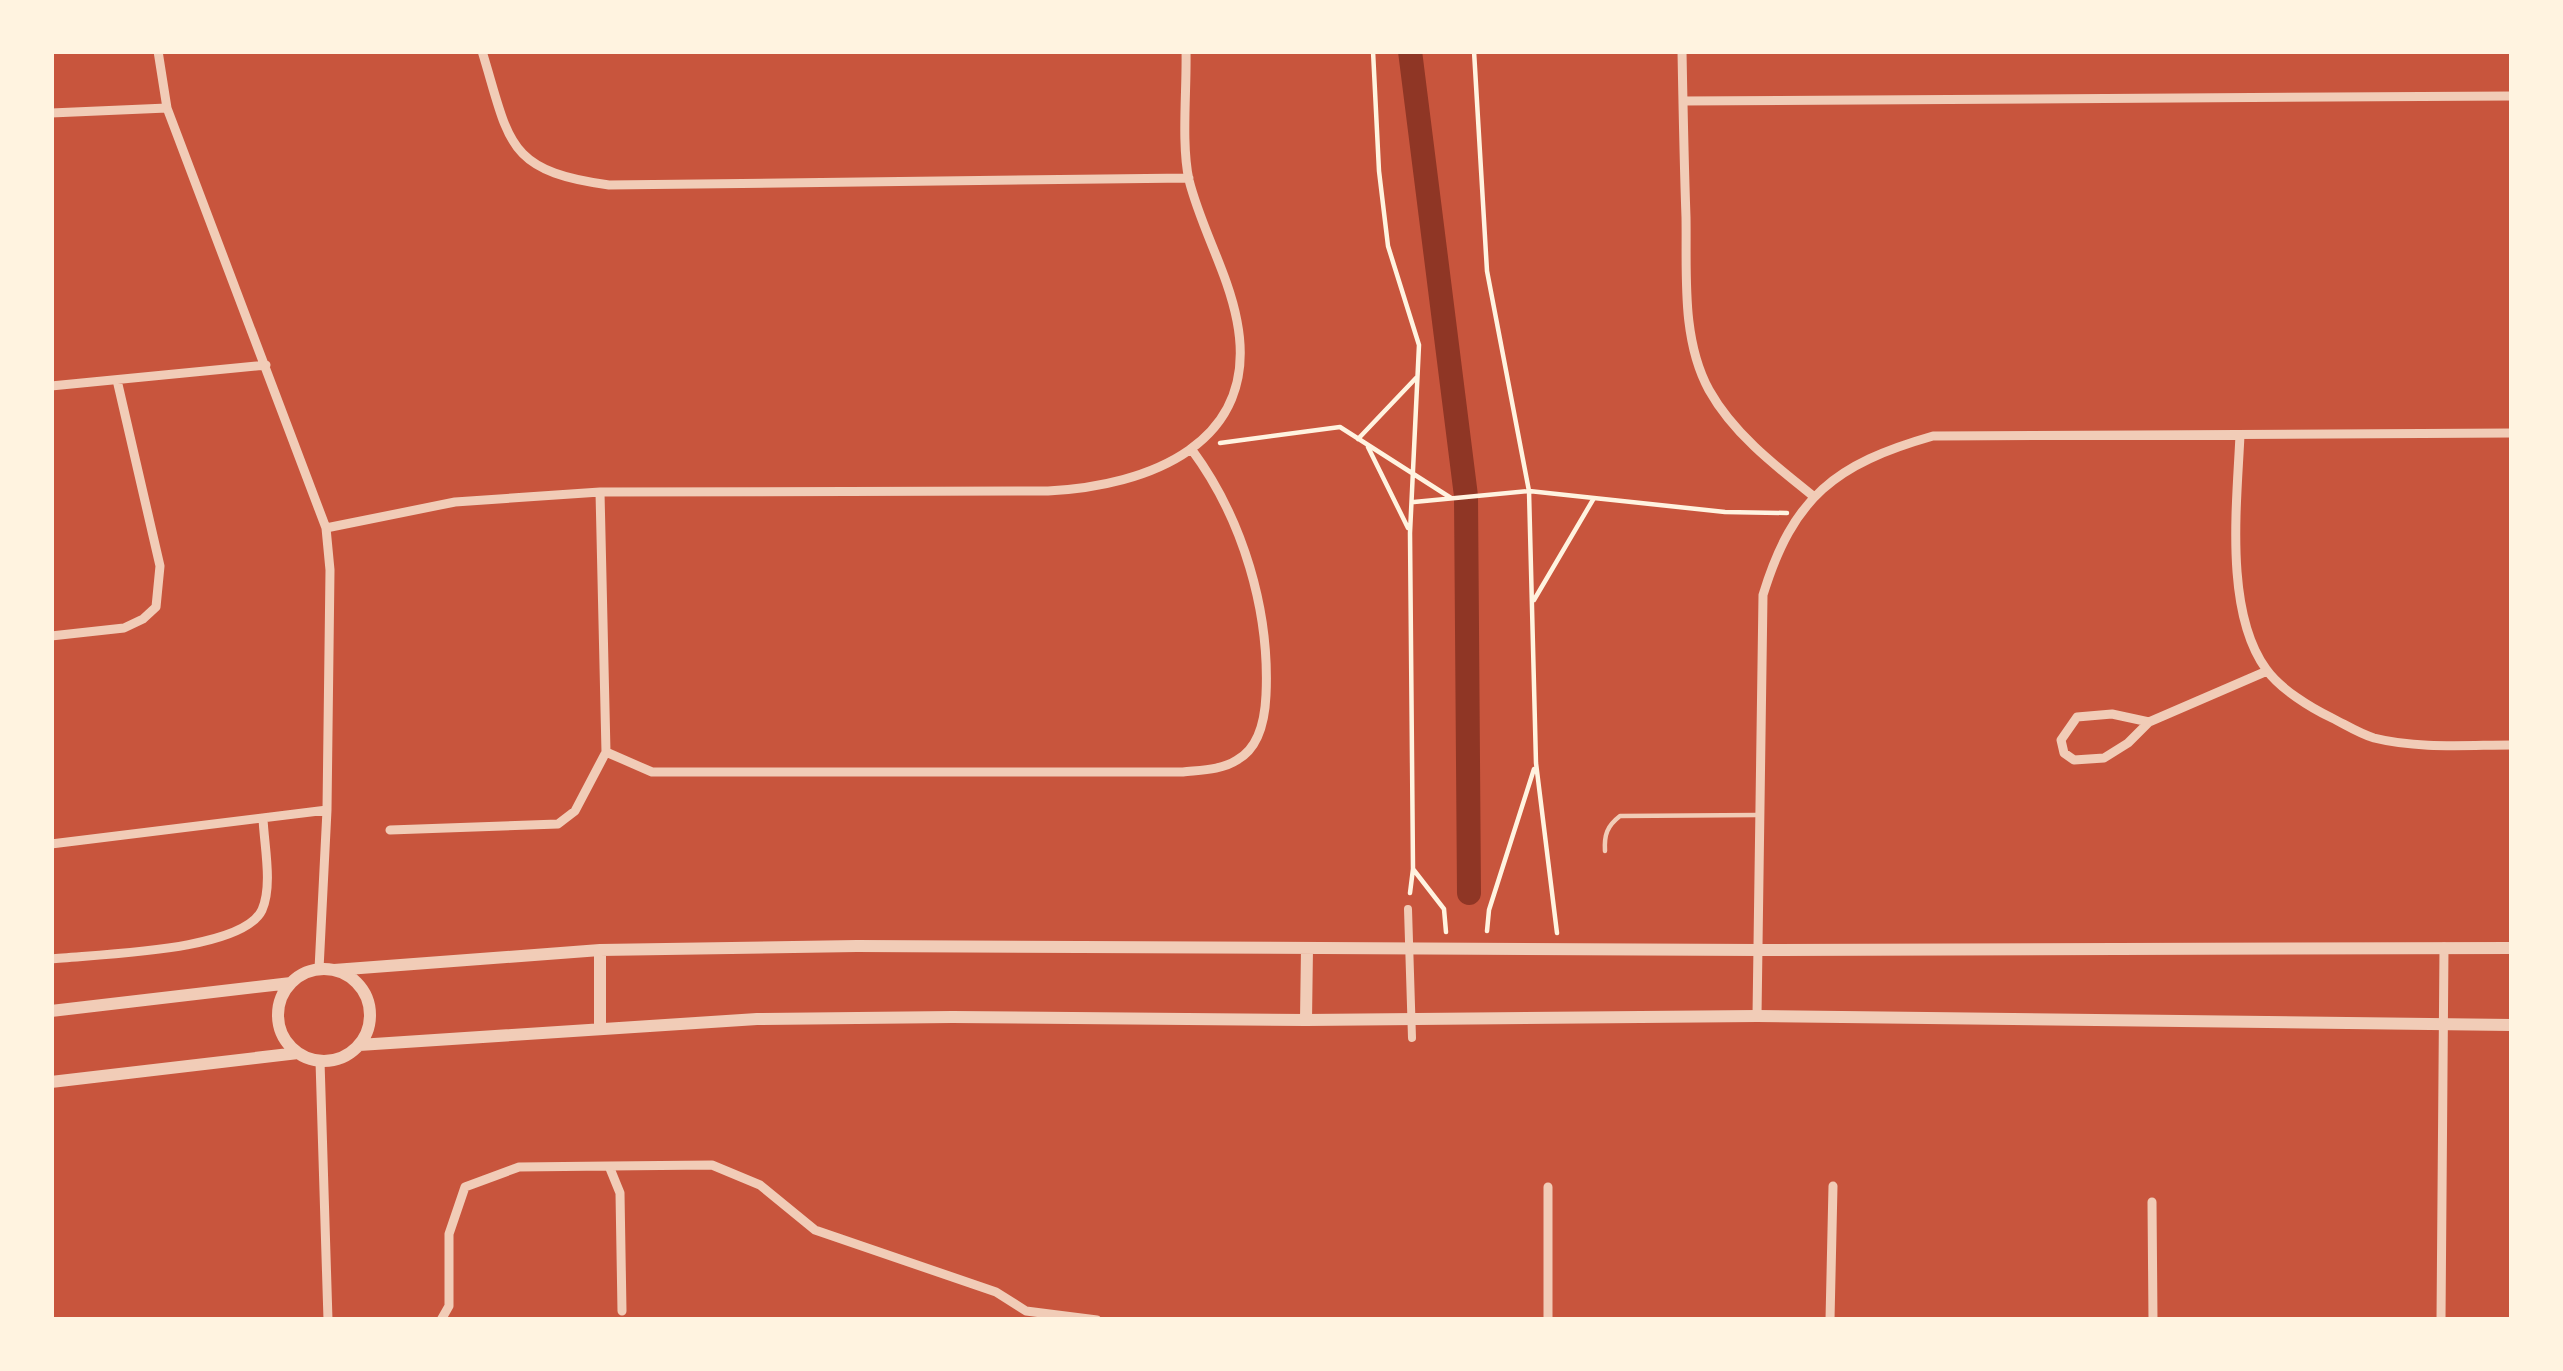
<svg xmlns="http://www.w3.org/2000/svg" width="2563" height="1371" viewBox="0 0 2563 1371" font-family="'Noto Sans',sans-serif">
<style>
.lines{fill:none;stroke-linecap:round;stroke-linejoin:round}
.canal{stroke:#8f3625;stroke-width:24}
.path{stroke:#fff3e0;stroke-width:4.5}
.service{stroke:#f1ccb7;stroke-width:4.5}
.pedestrian{stroke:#f1ccb7;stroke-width:8}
.minor{stroke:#f1ccb7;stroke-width:9}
.tertiary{stroke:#f1ccb7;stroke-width:12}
</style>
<rect width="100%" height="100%" fill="#c8553d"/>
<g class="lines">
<path class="canal" d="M 1410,51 L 1466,496 L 1469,893"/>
<path class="path" d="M 1373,51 L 1379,171 L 1388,246 L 1419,345 L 1410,533 L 1413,869
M 1474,51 L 1487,271 L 1529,491 L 1536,763 L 1557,933
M 1358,439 L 1416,378
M 1220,443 L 1340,427 L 1451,498
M 1368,447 L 1408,528
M 1414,502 L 1529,491 L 1594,498
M 1534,600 L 1594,498 L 1725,512 L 1787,513
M 1410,893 L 1413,869 L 1444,909 L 1446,932
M 1487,931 L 1489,910 L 1534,769"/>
<path class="service" d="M 1605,851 C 1604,835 1607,826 1620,816 L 1758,815"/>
<path class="pedestrian" d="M 1408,909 L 1412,1038"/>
<path class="minor" d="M 158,51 L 167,108 L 326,528 L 330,570 L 327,810 L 319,969
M 482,51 C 510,142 505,171 609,185 L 1189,178
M 1682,51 C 1683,106 1684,162 1686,217 C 1687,273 1681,339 1709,390 C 1733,433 1774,465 1812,495
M 1683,101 L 2512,96
M 51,113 L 167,108
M 51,386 L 266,365
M 2240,435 C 2237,503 2224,611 2266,669 C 2280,689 2311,708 2332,718 C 2346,725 2360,734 2374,738 C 2418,749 2467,745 2512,745
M 600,492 L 606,752 L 652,772 L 1183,772 C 1200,770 1222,770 1237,760 C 1259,748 1265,718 1266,695 C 1270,611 1243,519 1192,450
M 326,528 L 455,502 L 600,492 L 1048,491 C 1148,486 1261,444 1237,321 C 1228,273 1201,228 1189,180 C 1181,144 1187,89 1186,51
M 51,636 L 124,628 L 143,619 L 156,607 L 160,566 L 117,380
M 2149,722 L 2112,714 L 2077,717 L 2061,740 L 2064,753 L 2074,760 L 2104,758 L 2128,743 L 2149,722 L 2267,671
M 390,830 L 558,824 L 575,811 L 606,752
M 51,844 L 327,810
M 51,959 C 96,954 242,952 262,910 C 273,885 264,845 263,818
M 1757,1016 L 1763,595 C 1793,497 1835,464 1933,436 L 2512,433
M 320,1061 L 328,1320
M 609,1166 L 712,1165 L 760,1185 L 815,1230 L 996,1292 L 1026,1311 L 1097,1320
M 2152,1202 L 2153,1320
M 441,1320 L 449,1306 L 449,1234 L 465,1187 L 519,1167 L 609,1166 L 620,1193 L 622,1311
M 1548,1320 L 1548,1187
M 1830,1320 L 1833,1186
M 2441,1320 L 2444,947"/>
<path class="tertiary" d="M278 1015a46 46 0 1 1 92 0a46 46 0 1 1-92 0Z
M 334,970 L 600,950 L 857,946 L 1758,950 L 2512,948
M 51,1011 L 291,983
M 1306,1020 L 1307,949
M 600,1027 L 600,950
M 359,1045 L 757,1019 L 952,1017 L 1306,1020 L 1757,1016 L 2512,1025
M 51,1082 L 298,1053"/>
</g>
<rect width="2563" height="1371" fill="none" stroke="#fff3e0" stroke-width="108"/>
</svg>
